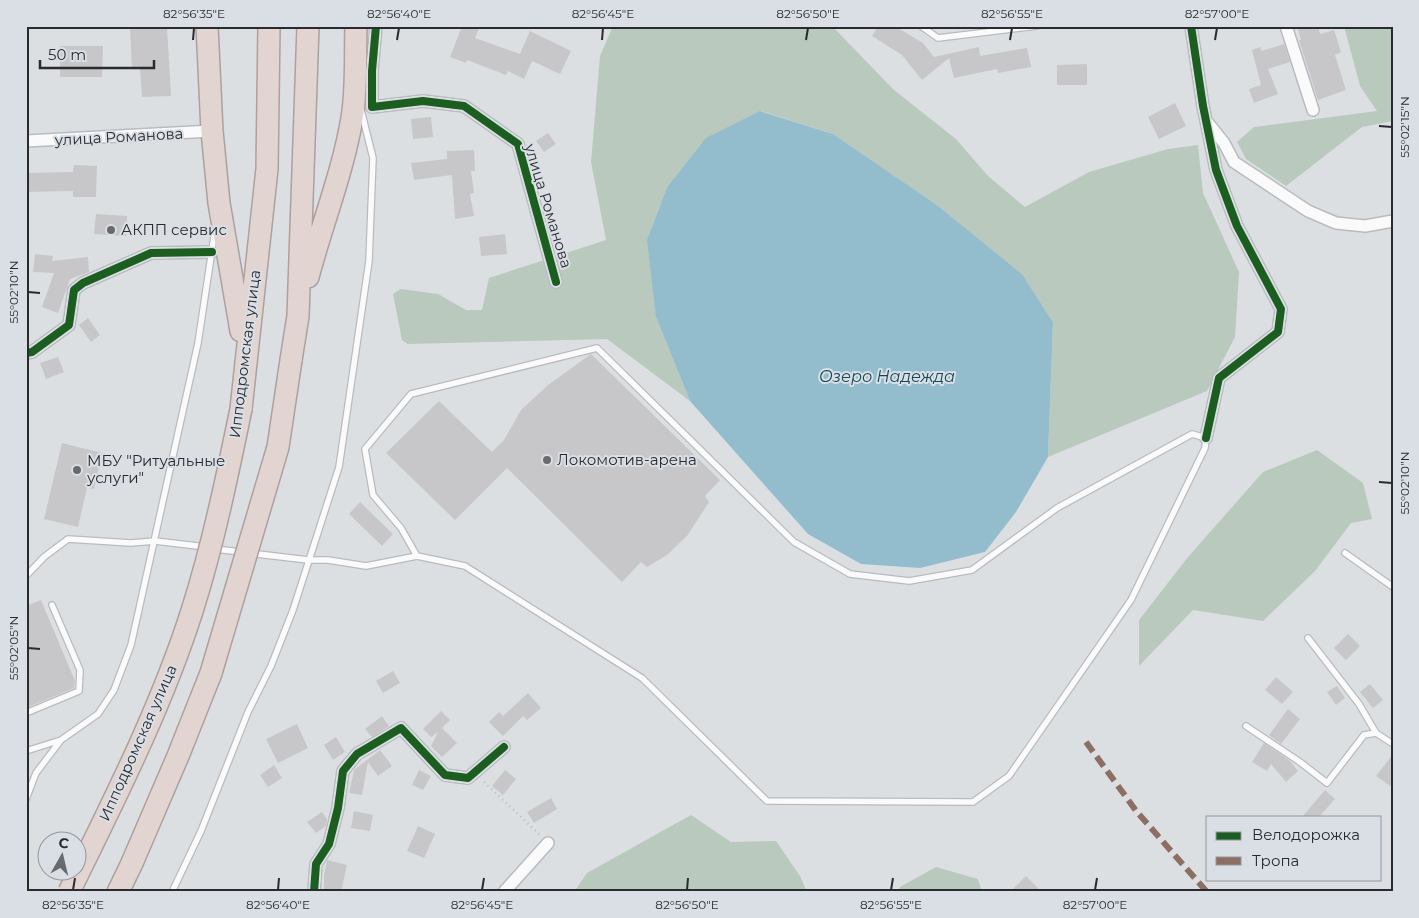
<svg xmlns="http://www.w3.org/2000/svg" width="1419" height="918" viewBox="0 0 1419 918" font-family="Montserrat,sans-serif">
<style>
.green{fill:#b9c9bd}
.water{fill:#93bdcd}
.building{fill:#c7c7ca}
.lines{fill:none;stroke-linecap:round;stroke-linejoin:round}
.lane-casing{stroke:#b9bbbe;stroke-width:8}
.street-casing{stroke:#b9bbbe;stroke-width:14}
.highway-casing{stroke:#ada09e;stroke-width:24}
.path{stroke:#bcbdbf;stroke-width:2.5;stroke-dasharray:1 4;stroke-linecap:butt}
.lane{stroke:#fafafb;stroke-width:5.5}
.street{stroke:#fafafb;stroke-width:11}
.highway{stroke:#e2d4d1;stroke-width:21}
.highway-bridge-casing{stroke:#ada09e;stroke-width:24;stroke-linecap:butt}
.highway-bridge{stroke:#e2d4d1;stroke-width:21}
.quiet{stroke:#8d6e63;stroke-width:6;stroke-dasharray:12 6;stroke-linecap:butt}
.cycleway-casing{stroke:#d9dfe5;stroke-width:11}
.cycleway{stroke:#1b5e20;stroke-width:8}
.ticks{fill:none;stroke:#292b2e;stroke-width:2}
.poi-dot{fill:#686a6d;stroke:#d9dfe5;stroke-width:2}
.labels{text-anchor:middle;stroke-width:4;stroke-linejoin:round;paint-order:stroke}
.street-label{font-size:15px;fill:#292b2e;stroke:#d9dfe5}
.poi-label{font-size:15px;fill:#292b2e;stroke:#d9dfe5;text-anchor:start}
.water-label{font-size:16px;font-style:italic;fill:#164858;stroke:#d9dfe5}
.neatline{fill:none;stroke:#292b2e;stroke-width:2}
.ticks-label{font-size:12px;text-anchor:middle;fill:#292b2e}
</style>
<rect width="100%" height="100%" fill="#dcdfe2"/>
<path class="green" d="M 613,26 L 832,26 L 894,90 L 956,139 L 988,176 L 1025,207 L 1089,172 L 1168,149 L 1198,145 L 1203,193 L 1239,272 L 1235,337 L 1207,391 L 1048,457 L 1053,322 L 1022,274 L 937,205 L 833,134 L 761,111 L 706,139 L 668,186 L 656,317 L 690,401 L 607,339 L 408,344 L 402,340 L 393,294 L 401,289 L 438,294 L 466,310 L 482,310 L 489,278 L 606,240 L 591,162 L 600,56 Z
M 1344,26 L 1393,26 L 1393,121 L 1362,127 L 1286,186 L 1246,159 L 1237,142 L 1254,127 L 1377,111 L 1360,86 Z
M 1317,450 L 1363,483 L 1372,519 L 1351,523 L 1315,571 L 1263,621 L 1193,610 L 1139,666 L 1139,620 L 1188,557 L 1263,472 Z
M 691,815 L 731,842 L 776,841 L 800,876 L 807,892 L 574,892 L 587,873 Z
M 936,867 L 978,879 L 982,892 L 898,892 L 900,887 Z"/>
<path class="water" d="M 760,111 L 833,134 L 937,205 L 1022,274 L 1053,322 L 1048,457 L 1016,512 L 985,552 L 920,568 L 861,564 L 808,534 L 690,401 L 656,317 L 647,240 L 668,186 L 706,138 Z"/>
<path class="building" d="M 138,26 L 167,26 L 171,96 L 142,97 L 140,68 L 132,69 L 130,29 L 138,28 Z
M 462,26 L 480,26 L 475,38 L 520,54 L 530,31 L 571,51 L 560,74 L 532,61 L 524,79 L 508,71 L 506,75 L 467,60 L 466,63 L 450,57 Z
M 878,26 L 895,26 L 923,43 L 934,57 L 979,47 L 980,56 L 1027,48 L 1031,67 L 998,73 L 997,69 L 954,78 L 949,58 L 922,80 L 902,55 L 872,36 Z
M 1297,26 L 1318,26 L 1320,34 L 1334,30 L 1341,52 L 1335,55 L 1346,90 L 1318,100 L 1299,40 L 1301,40 Z
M 1284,44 L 1290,62 L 1268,69 L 1278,94 L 1254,103 L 1249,89 L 1261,85 L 1252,50 L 1260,47 L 1262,51 Z
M 60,46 L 103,46 L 102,77 L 60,77 Z
M 1087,64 L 1087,85 L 1057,85 L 1057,65 Z
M 1175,103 L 1186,126 L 1159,139 L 1148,117 Z
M 431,117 L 433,137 L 413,139 L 411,119 Z
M 548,133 L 556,144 L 544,152 L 536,141 Z
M 474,150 L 475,171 L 471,171 L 474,193 L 470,194 L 474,216 L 455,219 L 452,175 L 414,180 L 411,163 L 447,159 L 447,151 Z
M 74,165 L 97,166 L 96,197 L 73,197 L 73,191 L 26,192 L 26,173 L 73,172 Z
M 96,214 L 127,216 L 126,236 L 94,234 Z
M 505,234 L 507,254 L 481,256 L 479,237 Z
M 35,254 L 53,256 L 52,261 L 88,257 L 89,272 L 70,279 L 58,313 L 42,307 L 54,273 L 33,272 Z
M 88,318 L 100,335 L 91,342 L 79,325 Z
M 591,354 L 720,480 L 705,496 L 709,502 L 687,536 L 667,555 L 647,567 L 641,562 L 622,582 L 507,468 L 455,520 L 386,453 L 439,401 L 492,452 L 504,440 L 521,410 L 548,385 Z
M 58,357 L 64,372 L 46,379 L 40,363 Z
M 62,443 L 102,453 L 94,489 L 87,488 L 78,527 L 44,519 Z
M 360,502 L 393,534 L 382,546 L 349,514 Z
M 41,600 L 75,681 L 74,688 L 26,708 L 26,606 Z
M 1348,634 L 1360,646 L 1346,660 L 1334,648 Z
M 393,671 L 400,683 L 383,693 L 376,681 Z
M 1276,677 L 1293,692 L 1282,704 L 1265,690 Z
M 1370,684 L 1383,700 L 1373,708 L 1360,692 Z
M 1337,686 L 1345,698 L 1336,705 L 1327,692 Z
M 528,693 L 541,708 L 527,720 L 523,716 L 503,736 L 489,722 L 499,712 L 503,716 Z
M 1288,709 L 1300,719 L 1281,744 L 1269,735 Z
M 441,711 L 450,720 L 442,728 L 457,743 L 442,757 L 431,746 L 438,732 L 431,737 L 423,729 Z
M 382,716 L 389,726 L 372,737 L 365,729 Z
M 297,724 L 308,748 L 278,763 L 266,739 Z
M 336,737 L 345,752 L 333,760 L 324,745 Z
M 1264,743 L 1289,760 L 1298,771 L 1286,782 L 1271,764 L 1267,771 L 1252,762 Z
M 380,750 L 392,766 L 378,776 L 368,762 L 362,795 L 349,793 L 354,770 Z
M 1393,754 L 1393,788 L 1376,776 Z
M 274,765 L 282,778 L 268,787 L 260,775 Z
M 419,770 L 431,776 L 423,790 L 412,785 Z
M 505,770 L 516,779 L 503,795 L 492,786 Z
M 1325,790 L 1335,799 L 1319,817 L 1302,817 Z
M 551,798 L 557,809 L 534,823 L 527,812 Z
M 354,811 L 373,815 L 370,831 L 351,828 Z
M 322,812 L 327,819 L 326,826 L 316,833 L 307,822 Z
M 418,826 L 435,834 L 424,858 L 407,851 Z
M 327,860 L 347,865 L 341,892 L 324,892 L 324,875 Z
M 1026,876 L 1042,892 L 1010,892 Z"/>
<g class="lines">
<defs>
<path id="lane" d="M 921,26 L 938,38 L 1037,26
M 215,549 L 308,560 L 328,560 L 366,566 L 417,556 L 465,566 L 642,678 L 767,801 L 973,802 L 1009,776 L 1131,600 L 1205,448 L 1206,438 L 1192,434 L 1057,508 L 972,570 L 909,581 L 850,574 L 794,542 L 597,348 L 411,394 L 365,449 L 373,495 L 401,528 L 417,556
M 1345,553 L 1393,587
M 26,576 L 44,557 L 68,539 L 131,543 L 155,541 L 206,547
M 1308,638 L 1359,704 L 1376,733
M 26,713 L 79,691 L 80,670 L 52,605
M 1246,726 L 1300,762 L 1327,783 L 1364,735 L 1376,733 L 1393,744
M 26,751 L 61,740
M 26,799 L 36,773 L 61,740 L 98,714 L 114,690 L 131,645 L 198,343 L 215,230
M 172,892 L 201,831 L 248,712 L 271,666 L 293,610 L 339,467 L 369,261 L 373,158 L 361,110"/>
<path id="street" d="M 376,26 L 372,71 L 372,107 L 423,101 L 464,106 L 518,144 L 556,282
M 1191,26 L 1203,106 L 1216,170 L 1237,226 L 1281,309 L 1278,332 L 1219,378 L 1206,438
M 1286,26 L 1313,110
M 1208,123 L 1224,143 L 1234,162 L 1308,211 L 1336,223 L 1365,226 L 1393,221
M 26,141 L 212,131
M 26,353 L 32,352 L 69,325 L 74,290 L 83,283 L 151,253 L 212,252
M 314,892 L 316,864 L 329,844 L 338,808 L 343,771 L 357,754 L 401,728 L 445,775 L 468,778 L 504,747
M 504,892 L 548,843"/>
<path id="highway" d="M 207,26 L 212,131 L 219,203 L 241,331
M 308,277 C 322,224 343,172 352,118 C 357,89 355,56 356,26
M 291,360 L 298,316 L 308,26
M 241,409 L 267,169 L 269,26
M 118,892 L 132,863"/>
</defs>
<use href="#lane" class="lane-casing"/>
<use href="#street" class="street-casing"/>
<use href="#highway" class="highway-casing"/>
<path class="path" d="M 484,782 L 540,835"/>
<use href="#lane" class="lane"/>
<use href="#street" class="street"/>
<use href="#highway" class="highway"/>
<defs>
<path id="highway-bridge" d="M 132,863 L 178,756 L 211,673 L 278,447 L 291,360
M 69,892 C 114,800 161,708 192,611 C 213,545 227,477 241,409"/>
</defs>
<use href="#highway-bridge" class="highway-bridge-casing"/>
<use href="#highway-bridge" class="highway-bridge"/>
<path class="quiet" d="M 1086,742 L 1137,812 L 1207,892"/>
<defs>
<path id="cycleway" d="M 376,26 L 372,71 L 372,107 L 423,101 L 464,106 L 518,144 L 556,282
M 1191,26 L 1203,106 L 1216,170 L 1237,226 L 1281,309 L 1278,332 L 1219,378 L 1206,438
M 26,353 L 32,352 L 69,325 L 74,290 L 83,283 L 151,253 L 212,252
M 314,892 L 316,864 L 329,844 L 338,808 L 343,771 L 357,754 L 401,728 L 445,775 L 468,778 L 504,747"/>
</defs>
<use href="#cycleway" class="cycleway-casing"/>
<use href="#cycleway" class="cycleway"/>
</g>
<path class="ticks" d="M 193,40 L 194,28M 397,40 L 399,28M 602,40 L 603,28M 806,40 L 808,28M 1010,40 L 1012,28M 1215,40 L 1217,28M 1379,126 L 1392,127M 28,292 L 40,293M 1379,482 L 1392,483M 28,648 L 40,649M 73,890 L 75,878M 278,890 L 279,878M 482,890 L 484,878M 687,890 L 688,878M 891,890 L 893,878M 1095,890 L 1097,878"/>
<g class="poi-dot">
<circle cx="111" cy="230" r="5"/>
<circle cx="547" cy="460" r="5"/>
<circle cx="77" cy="470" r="5"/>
</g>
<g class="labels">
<g class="street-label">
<text transform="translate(119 137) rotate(-3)" y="5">улица Романова</text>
<text transform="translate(548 206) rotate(73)" y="5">улица Романова</text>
<text transform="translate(245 354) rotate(-83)" y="5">Ипподромская улица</text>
<text transform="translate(138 743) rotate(-66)" y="5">Ипподромская улица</text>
</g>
<g class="poi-label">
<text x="121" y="235">АКПП сервис</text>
<text x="557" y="465">Локомотив-арена</text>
<text x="87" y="466">МБУ "Ритуальные<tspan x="87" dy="17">услуги"</tspan></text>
</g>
<g class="water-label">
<text x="887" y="382">Озеро Надежда</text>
</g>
</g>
<rect width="1419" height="918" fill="none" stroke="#d9dfe5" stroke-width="55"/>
<rect x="1206" y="816" width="175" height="65" fill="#d9dfe5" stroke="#93979c"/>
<rect x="1216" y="832" width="25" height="8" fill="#1b5e20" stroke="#93979c"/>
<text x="1252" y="840" font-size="15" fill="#292b2e">Велодорожка</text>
<rect x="1216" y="857" width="25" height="8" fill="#8d6e63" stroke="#93979c"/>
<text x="1252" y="866" font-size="15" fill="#292b2e">Тропа</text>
<g transform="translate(62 856) rotate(8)"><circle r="24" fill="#d9dfe5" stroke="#93979c"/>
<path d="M0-4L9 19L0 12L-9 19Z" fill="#686a6d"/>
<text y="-8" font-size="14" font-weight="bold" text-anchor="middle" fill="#292b2e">С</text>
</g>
<path d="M40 60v8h114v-8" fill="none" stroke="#292b2e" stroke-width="2.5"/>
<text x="48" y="60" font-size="15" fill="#292b2e" stroke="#d9dfe5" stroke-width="4" paint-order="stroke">50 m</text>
<rect x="28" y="28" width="1364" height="862" class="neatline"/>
<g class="ticks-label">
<text x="194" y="18">82°56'35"E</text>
<text x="399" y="18">82°56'40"E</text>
<text x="603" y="18">82°56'45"E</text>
<text x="808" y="18">82°56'50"E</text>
<text x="1012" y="18">82°56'55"E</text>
<text x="1217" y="18">82°57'00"E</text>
<text transform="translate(1405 127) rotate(-90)" y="4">55°02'15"N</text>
<text transform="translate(14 292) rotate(-90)" y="4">55°02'10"N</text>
<text transform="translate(1405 483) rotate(-90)" y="4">55°02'10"N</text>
<text transform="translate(14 648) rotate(-90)" y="4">55°02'05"N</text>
<text x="73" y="909">82°56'35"E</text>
<text x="278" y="909">82°56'40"E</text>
<text x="482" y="909">82°56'45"E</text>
<text x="687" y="909">82°56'50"E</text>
<text x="891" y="909">82°56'55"E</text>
<text x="1095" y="909">82°57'00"E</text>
</g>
</svg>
